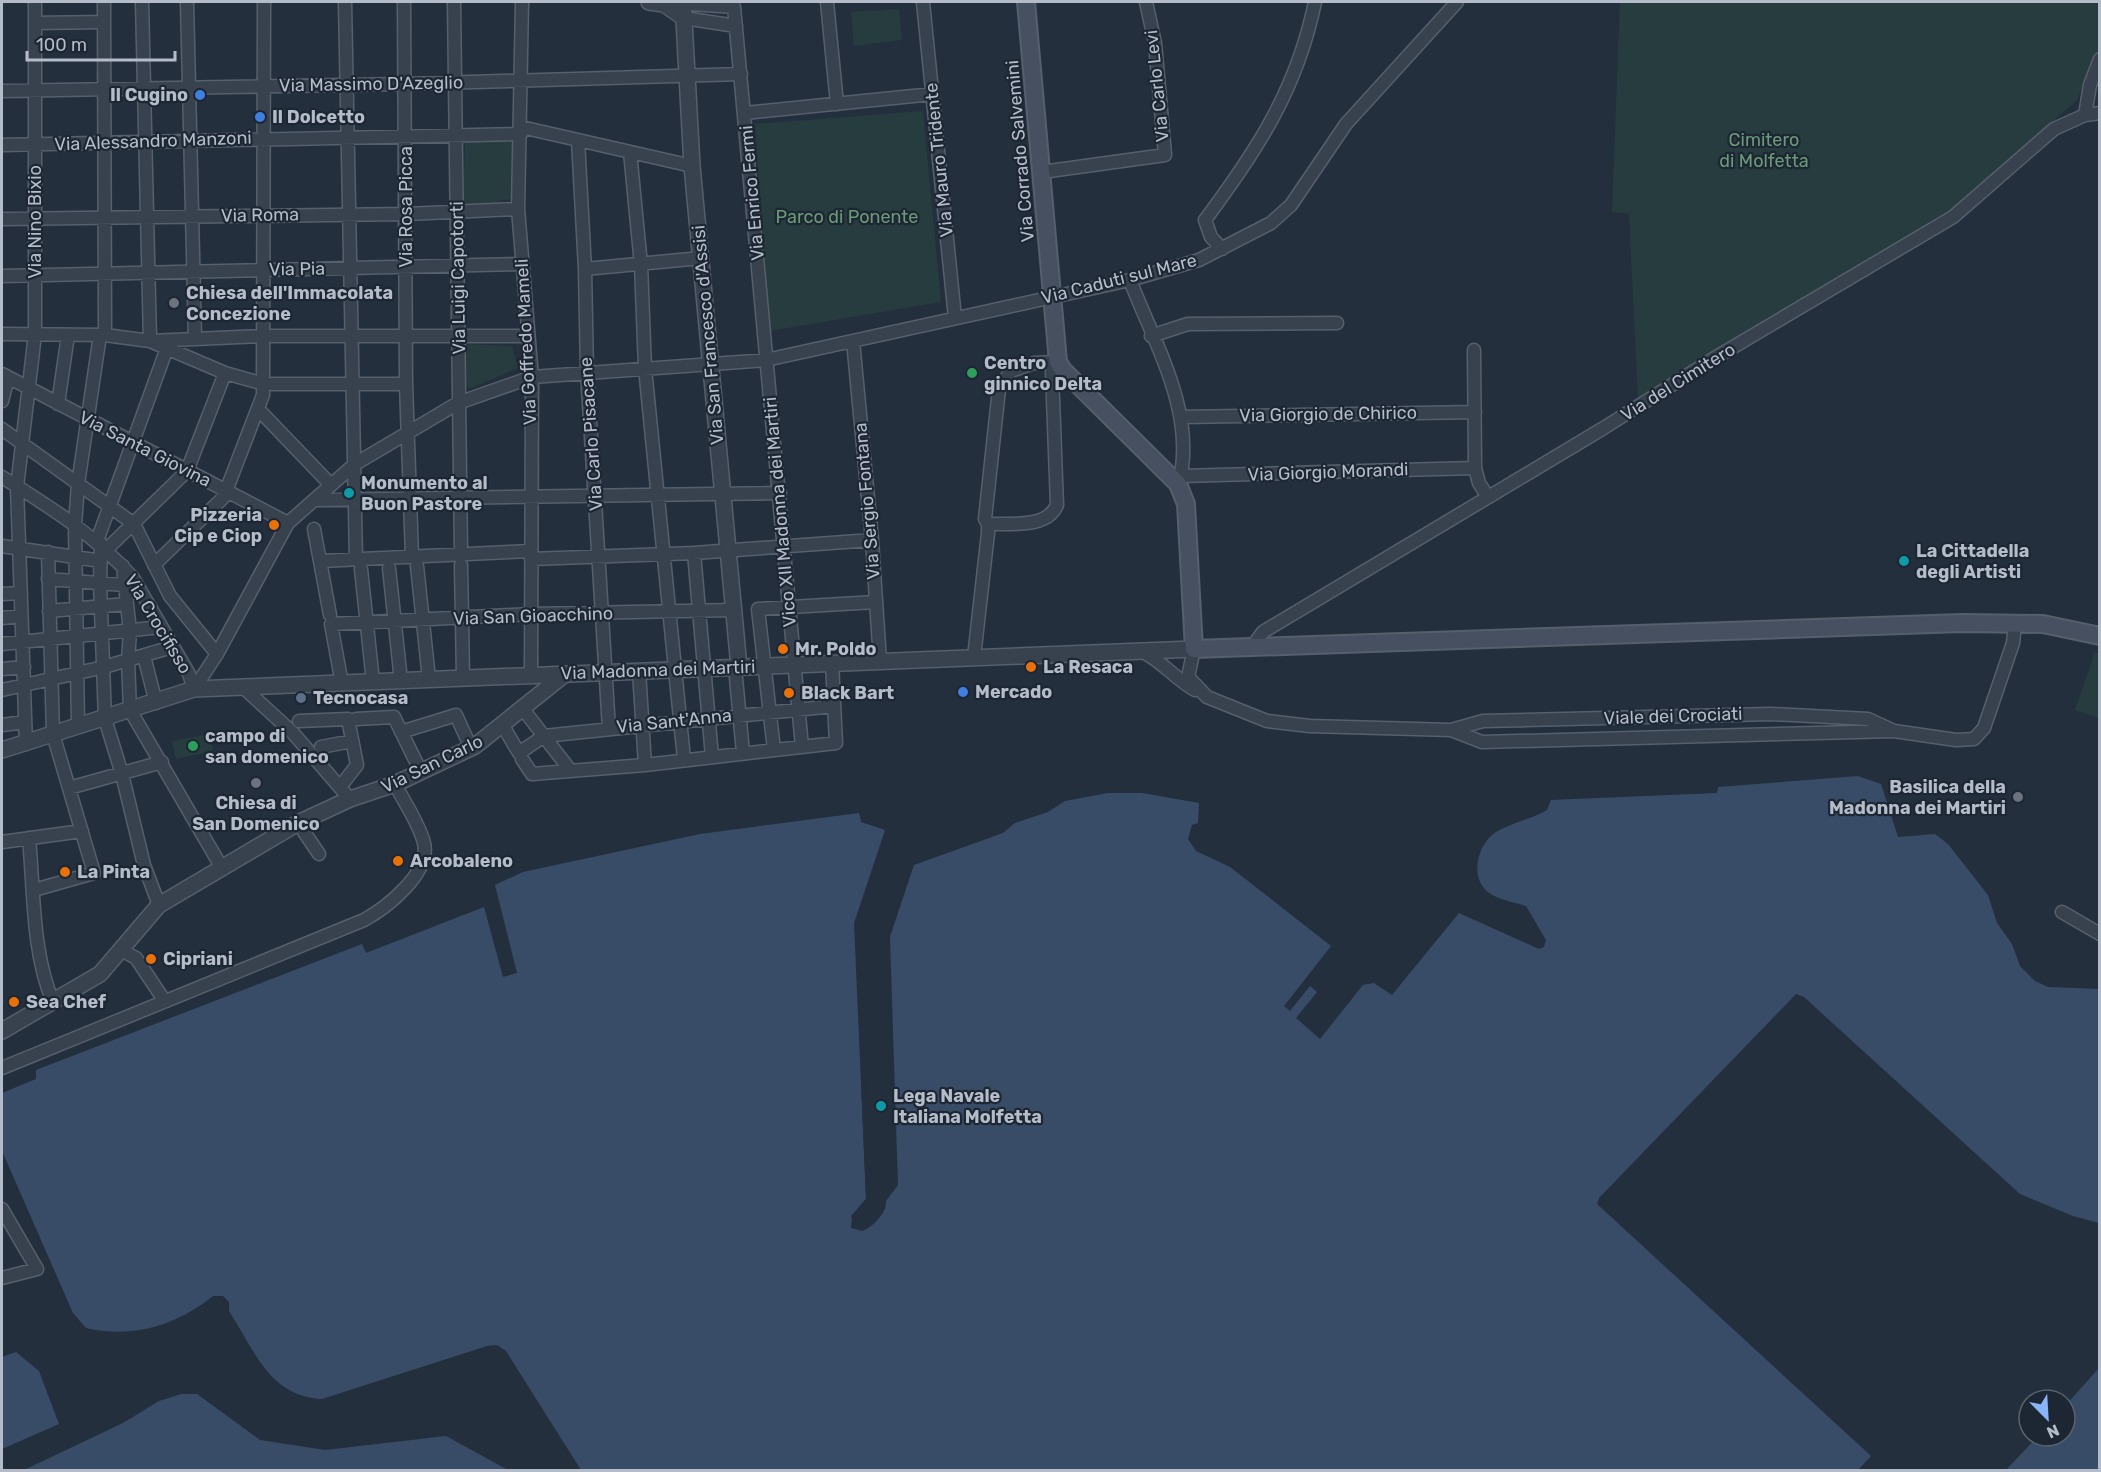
<svg xmlns="http://www.w3.org/2000/svg" width="2101" height="1472" viewBox="0 0 2101 1472" font-family="Rubik,sans-serif">
<style>
.green{fill:#263c3f}
.water{fill:#394c67}
.pier{fill:#242f3e}
.lines{fill:none;stroke-linecap:round;stroke-linejoin:round}
.minor-casing{stroke:#565f6c;stroke-width:15}
.tertiary-casing{stroke:#565f6c;stroke-width:18}
.secondary-casing{stroke:#565f6c;stroke-width:20}
.minor{stroke:#38414e;stroke-width:12}
.tertiary{stroke:#38414e;stroke-width:15}
.secondary{stroke:#465061;stroke-width:16}
.shop-dot{fill:#3f7fe0;stroke:#1d2633;stroke-width:2}
.worship-dot{fill:#6b7280;stroke:#1d2633;stroke-width:2}
.leisure-dot{fill:#2e9e5b;stroke:#1d2633;stroke-width:2}
.culture-dot{fill:#0f9aa8;stroke:#1d2633;stroke-width:2}
.food-dot{fill:#e8710a;stroke:#1d2633;stroke-width:2}
.service-dot{fill:#5c6f8a;stroke:#1d2633;stroke-width:2}
.labels{text-anchor:middle;stroke-width:4.5;stroke-linejoin:round;paint-order:stroke}
.street-label{font-size:18px;fill:#b4bcc9;stroke:#1d2633}
.poi-label{font-size:18px;font-weight:bold;fill:#b4bcc9;stroke:#1d2633;text-anchor:start}
.park-label{font-size:18px;fill:#6b9a76;stroke:#1d2633}
</style>
<rect width="100%" height="100%" fill="#242f3e"/>
<path class="green" d="M 1620,2 L 2099,2 L 2099,49 L 2077,100 L 1951,212 L 1638,400 L 1629,214 L 1612,212 Z
M 899,9 L 902,40 L 854,46 L 851,12 Z
M 923,111 L 941,302 L 770,331 L 755,124 Z
M 465,142 L 515,142 L 511,199 L 498,201 L 497,206 L 463,207 Z
M 465,344 L 512,346 L 518,368 L 469,389 L 466,385 Z
M 2095,652 L 2099,654 L 2099,718 L 2075,710 Z
M 210,734 L 213,751 L 176,759 L 172,741 Z"/>
<path class="water" d="M 1858,776 L 1881,784 L 1898,837 L 1935,834 L 1948,844 L 1988,895 L 1997,923 L 2012,944 L 2020,966 L 2035,981 L 2048,987 L 2099,989 L 2099,1223 L 2073,1216 L 2020,1194 L 1804,997 L 1796,994 L 1599,1198 L 1597,1204 L 1871,1456 L 1858,1470 L 581,1470 L 506,1351 L 497,1345 L 487,1346 L 322,1399 C 269,1396 255,1351 229,1311 L 229,1302 L 223,1296 L 213,1296 C 177,1325 133,1339 86,1328 L 73,1313 L 2,1151 L 2,1093 L 36,1079 L 36,1070 L 362,944 L 366,953 L 484,907 L 503,977 L 517,973 L 495,885 L 523,872 L 700,834 L 859,813 L 861,822 L 885,830 L 854,923 L 866,1199 C 857,1209 851,1215 851,1228 L 862,1231 C 873,1227 887,1213 886,1201 L 898,1185 L 890,937 L 914,865 L 1003,833 L 1015,823 L 1048,812 L 1065,801 L 1108,793 L 1142,793 L 1199,803 L 1198,823 L 1192,825 L 1188,839 L 1196,851 L 1230,867 L 1331,946 L 1284,1006 L 1290,1011 L 1310,986 L 1317,992 L 1296,1018 L 1320,1039 L 1363,985 L 1374,983 L 1392,995 L 1459,913 L 1539,949 L 1544,947 L 1546,940 L 1526,906 C 1514,902 1498,900 1488,892 C 1470,878 1477,848 1492,835 C 1504,825 1532,819 1547,810 L 1551,800 L 1717,793 L 1718,787 Z
M 16,1352 L 39,1371 L 59,1424 L 2,1449 L 2,1357 Z
M 2099,1368 L 2099,1470 L 2006,1470 L 2038,1436 L 2065,1436 L 2065,1406 Z
M 181,1394 L 197,1394 L 260,1440 L 325,1450 L 446,1436 L 508,1470 L 24,1470 L 123,1423 L 159,1401 Z"/>
<path class="pier" d="M 864,1079 L 869,1199 L 854,1217 L 854,1224 L 851,1216 L 866,1199 L 861,1080 Z"/>
<g class="lines">
<defs>
<path id="minor" d="M 104,2 L 105,335
M 142,2 L 150,341 L 225,373 L 264,384 L 406,384
M 187,2 L 195,339
M 345,2 L 356,560
M 404,2 L 406,384 L 412,557
M 454,2 L 461,554
M 522,2 L 518,209 L 532,377 L 531,675
M 827,2 L 837,104
M 923,2 L 955,318
M 675,3 L 734,7 L 802,747
M 684,18 L 736,26
M 35,23 L 104,22
M 2,91 L 405,84 L 741,74
M 745,113 L 933,94
M 2085,115 L 2090,85 L 2100,59
M 521,127 L 692,166
M 578,140 L 585,269 L 587,372 L 609,729
M 2,145 L 521,134
M 630,152 L 641,265 L 645,368 L 684,759
M 1042,172 L 1165,155 L 1155,43 L 1146,2
M 2,219 L 407,214 L 518,209
M 1222,249 L 1211,237 L 1205,220 C 1258,149 1297,89 1315,2
M 585,269 L 701,258
M 2,276 L 521,264
M 1130,280 C 1154,343 1197,413 1179,483
M 2,334 L 105,335 L 150,341 L 264,336 L 528,336
M 1151,336 L 1188,324 L 1337,323
M 853,341 L 872,540 L 880,661
M 1474,350 L 1475,468 L 1479,483 L 1488,497
M 2,374 L 288,523
M 2,401 L 8,378
M 58,404 L 68,335
M 258,409 L 330,484
M 1181,417 L 1475,412
M 2,429 L 134,524 L 170,596 L 217,654
M 1181,476 L 1475,468
M 2,477 C 50,507 95,535 133,578 L 189,674 L 194,689
M 226,491 L 263,395 L 264,2
M 315,500 L 780,493
M 988,524 C 1010,523 1047,529 1057,505 L 1052,372 L 1058,362
M 314,529 L 330,615
M 97,541 L 167,348
M 101,544 L 100,583 L 105,719 L 122,774 L 144,865 L 159,905
M 2,546 L 101,561
M 107,549 L 187,471 L 225,373
M 694,553 L 712,757
M 531,559 L 694,553 L 872,540
M 320,561 L 531,551
M 154,565 L 229,492
M 461,565 L 463,677
M 123,566 L 130,632 L 128,660 L 130,710 L 222,868
M 417,566 L 429,679
M 389,568 L 401,681
M 361,569 L 373,682
M 48,579 L 124,585
M 2,594 L 21,593
M 49,611 L 126,604
M 2,618 L 21,616
M 2,644 L 161,627
M 1252,647 L 1263,632 L 1602,429 L 1713,359 L 1953,217 L 2054,129 L 2085,115 L 2100,113
M 1194,649 L 1188,677 L 1207,697 L 1267,721 L 1310,726 L 1451,730 L 1483,721 L 1771,714 L 1868,719 L 1894,731
M 1143,652 C 1163,662 1175,679 1195,690
M 144,656 L 156,703
M 974,657 L 988,533 L 988,524 L 985,519 L 999,389 L 1011,371 L 1034,363 L 1058,362
M 735,667 L 743,753
M 2,669 L 24,667
M 639,671 L 645,765
M 342,684 L 331,624 L 531,614 L 734,610
M 194,689 L 217,654 L 288,523 L 355,464 L 458,403 L 532,377 L 766,360 L 1130,280 L 1199,260 L 1271,223 L 1291,205 L 1346,124 L 1457,2
M 245,689 L 293,733 L 350,799
M 2,690 L 104,667 L 172,647
M 523,709 L 570,770
M 356,719 L 394,717 L 421,772
M 299,721 L 348,719 L 357,765 L 340,787
M 2,725 L 25,722
M 503,726 L 519,753 L 544,736 L 834,706
M 78,727 L 75,525 L 78,484 L 100,335
M 1451,730 L 1482,742 L 1894,731 L 1956,740 L 1974,739 L 1984,728 L 2013,643 L 2015,623
M 401,732 L 456,715 L 471,748
M 26,744 L 17,487 L 35,334 L 35,2
M 321,747 L 352,741
M 774,750 L 758,609 L 875,602
M 522,759 L 532,774 L 645,765 L 836,743 L 832,663
M 69,788 L 162,762
M 298,823 L 319,854
M 29,838 C 34,891 32,953 53,1002
M 2,842 L 82,831
M 34,890 L 94,873 L 53,734 L 48,552
M 2062,912 L 2100,934
M 121,950 L 136,958 L 164,1000
M 2,1068 L 364,920 C 386,908 431,873 424,843 C 419,823 404,802 395,784
M 2,1209 L 37,1269 L 2,1278"/>
<path id="tertiary" d="M 649,2 L 664,4 L 684,18
M 683,2 L 692,166 L 739,667
M 2,750 L 194,689 L 1194,649
M 2,1031 L 100,974 L 159,905 L 298,823 L 350,799 L 395,784 L 475,746 L 565,674"/>
<path id="secondary" d="M 1026,2 L 1058,362 L 1063,370 L 1178,484 L 1186,504 L 1194,649 L 1962,623 L 2043,624 L 2100,636"/>
</defs>
<use href="#minor" class="minor-casing"/>
<use href="#tertiary" class="tertiary-casing"/>
<use href="#secondary" class="secondary-casing"/>
<use href="#minor" class="minor"/>
<use href="#tertiary" class="tertiary"/>
<use href="#secondary" class="secondary"/>
</g>
<g class="shop-dot">
<circle cx="200" cy="95" r="6"/>
<circle cx="260" cy="117" r="6"/>
<circle cx="963" cy="692" r="6"/>
</g>
<g class="worship-dot">
<circle cx="174" cy="303" r="6"/>
<circle cx="256" cy="783" r="6"/>
<circle cx="2018" cy="797" r="6"/>
</g>
<g class="leisure-dot">
<circle cx="972" cy="373" r="6"/>
<circle cx="193" cy="746" r="6"/>
</g>
<g class="culture-dot">
<circle cx="349" cy="493" r="6"/>
<circle cx="1904" cy="561" r="6"/>
<circle cx="881" cy="1106" r="6"/>
</g>
<g class="food-dot">
<circle cx="274" cy="525" r="6"/>
<circle cx="783" cy="649" r="6"/>
<circle cx="1031" cy="667" r="6"/>
<circle cx="789" cy="693" r="6"/>
<circle cx="398" cy="861" r="6"/>
<circle cx="65" cy="872" r="6"/>
<circle cx="151" cy="959" r="6"/>
<circle cx="14" cy="1002" r="6"/>
</g>
<circle class="service-dot" cx="301" cy="698" r="6"/>
<g class="labels">
<g class="street-label">
<text transform="translate(371 84) rotate(-1)" y="6">Via Massimo D'Azeglio</text>
<text transform="translate(1157 86) rotate(-96)" y="6">Via Carlo Levi</text>
<text transform="translate(153 141) rotate(-2)" y="6">Via Alessandro Manzoni</text>
<text transform="translate(1020 151) rotate(-95)" y="6">Via Corrado Salvemini</text>
<text transform="translate(939 160) rotate(-96)" y="6">Via Mauro Tridente</text>
<text transform="translate(752 193) rotate(-95)" y="6">Via Enrico Fermi</text>
<text transform="translate(406 207) rotate(-90)" y="6">Via Rosa Picca</text>
<text transform="translate(260 215) rotate(-1)" y="6">Via Roma</text>
<text transform="translate(35 222) rotate(-90)" y="6">Via Nino Bixio</text>
<text transform="translate(297 269) rotate(-1)" y="6">Via Pia</text>
<text transform="translate(458 278) rotate(-91)" y="6">Via Luigi Capotorti</text>
<text transform="translate(1119 279) rotate(-14)" y="6">Via Caduti sul Mare</text>
<text transform="translate(708 335) rotate(-95)" y="6">Via San Francesco d'Assisi</text>
<text transform="translate(526 342) rotate(-93)" y="6">Via Goffredo Mameli</text>
<text transform="translate(1678 382) rotate(-32)" y="6">Via del Cimitero</text>
<text transform="translate(1328 414) rotate(-1)" y="6">Via Giorgio de Chirico</text>
<text transform="translate(591 434) rotate(-94)" y="6">Via Carlo Pisacane</text>
<text transform="translate(145 449) rotate(27)" y="6">Via Santa Giovina</text>
<text transform="translate(1328 472) rotate(-2)" y="6">Via Giorgio Morandi</text>
<text transform="translate(867 501) rotate(-95)" y="6">Via Sergio Fontana</text>
<text transform="translate(780 512) rotate(-95)" y="6">Vico XII Madonna dei Martiri</text>
<text transform="translate(533 616) rotate(-2)" y="6">Via San Gioacchino</text>
<text transform="translate(158 624) rotate(59)" y="6">Via Crocifisso</text>
<text transform="translate(658 670) rotate(-2)" y="6">Via Madonna dei Martiri</text>
<text transform="translate(1673 716) rotate(-2)" y="6">Viale dei Crociati</text>
<text transform="translate(674 721) rotate(-6)" y="6">Via Sant'Anna</text>
<text transform="translate(432 764) rotate(-26)" y="6">Via San Carlo</text>
</g>
<g class="poi-label">
<text x="188" y="101" text-anchor="end">Il Cugino</text>
<text x="272" y="123">Il Dolcetto</text>
<text x="186" y="299">Chiesa dell'Immacolata<tspan x="186" dy="21">Concezione</tspan></text>
<text x="984" y="369">Centro<tspan x="984" dy="21">ginnico Delta</tspan></text>
<text x="361" y="489">Monumento al<tspan x="361" dy="21">Buon Pastore</tspan></text>
<text x="262" y="521" text-anchor="end">Pizzeria<tspan x="262" dy="21">Cip e Ciop</tspan></text>
<text x="1916" y="557">La Cittadella<tspan x="1916" dy="21">degli Artisti</tspan></text>
<text x="795" y="655">Mr. Poldo</text>
<text x="1043" y="673">La Resaca</text>
<text x="975" y="698">Mercado</text>
<text x="801" y="699">Black Bart</text>
<text x="313" y="704">Tecnocasa</text>
<text x="205" y="742">campo di<tspan x="205" dy="21">san domenico</tspan></text>
<text x="2006" y="793" text-anchor="end">Basilica della<tspan x="2006" dy="21">Madonna dei Martiri</tspan></text>
<text x="256" y="809" text-anchor="middle">Chiesa di<tspan x="256" dy="21">San Domenico</tspan></text>
<text x="410" y="867">Arcobaleno</text>
<text x="77" y="878">La Pinta</text>
<text x="163" y="965">Cipriani</text>
<text x="26" y="1008">Sea Chef</text>
<text x="893" y="1102">Lega Navale<tspan x="893" dy="21">Italiana Molfetta</tspan></text>
</g>
<g class="park-label">
<text x="1764" y="146">Cimitero<tspan x="1764" dy="21">di Molfetta</tspan></text>
<text x="847" y="223">Parco di Ponente</text>
</g>
</g>
<rect width="2101" height="1472" fill="none" stroke="#b4bcc9" stroke-width="6"/>
<g transform="translate(2047 1418) rotate(156)"><circle r="28" fill="#1d2633" stroke="#59626f" stroke-width="1.5"/>
<path d="M0-4.5L10 22L0 15L-10 22Z" fill="#8ab4f8"/>
<text y="-9" font-size="16" font-weight="bold" text-anchor="middle" fill="#b4bcc9">N</text>
</g>
<path d="M27 51v9h148v-9" fill="none" stroke="#b4bcc9" stroke-width="3"/>
<text x="36" y="51" font-size="18" fill="#b4bcc9" stroke="#1d2633" stroke-width="4.5" paint-order="stroke">100 m</text>
</svg>
